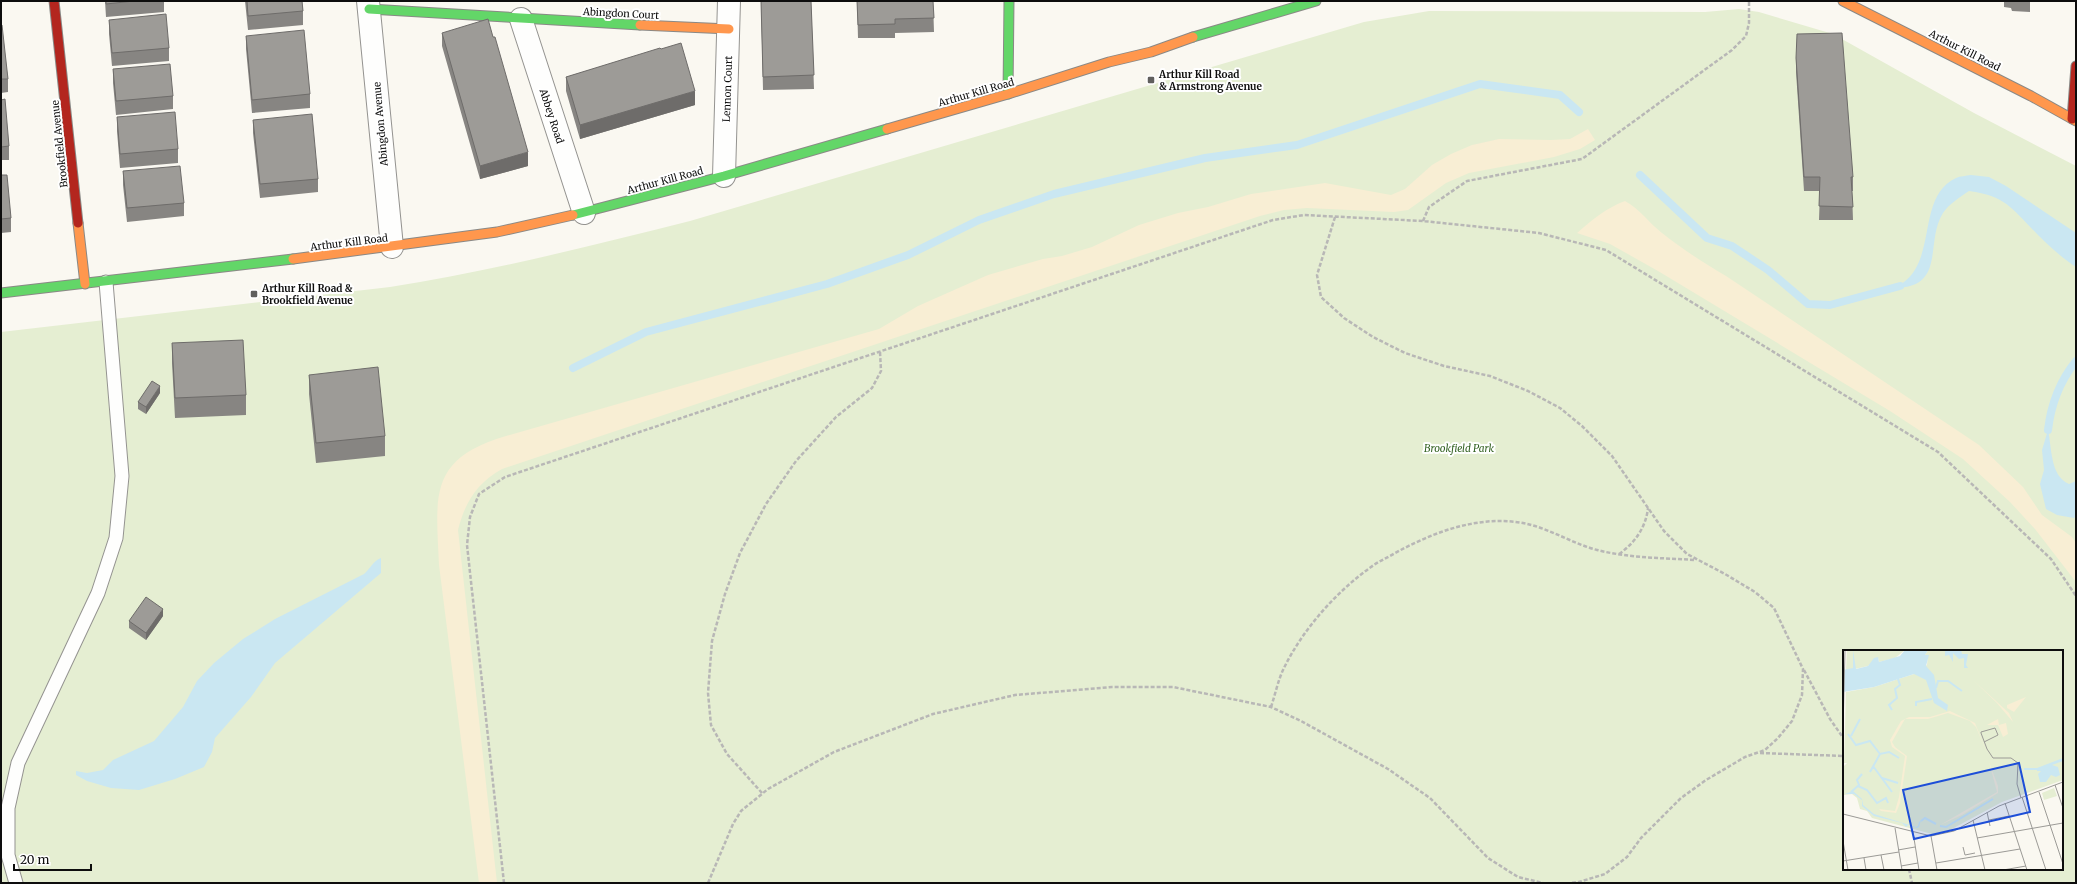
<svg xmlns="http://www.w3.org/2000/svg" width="2077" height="884" viewBox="0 0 2077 884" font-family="Merriweather,serif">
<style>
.green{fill:#e5eed2;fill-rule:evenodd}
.sand{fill:#f8eed4}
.water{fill:#cae7f2}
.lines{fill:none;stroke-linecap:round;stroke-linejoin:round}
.stream{stroke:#cae7f2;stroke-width:8}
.lane-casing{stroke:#949390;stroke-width:15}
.street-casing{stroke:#949390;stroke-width:24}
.fast-casing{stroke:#8a8986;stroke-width:11}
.slow-casing{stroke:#8a8986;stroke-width:11}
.jam-casing{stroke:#8a8986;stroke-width:11}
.path{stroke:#b8b7b6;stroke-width:2.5;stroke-dasharray:4 2;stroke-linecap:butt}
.lane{stroke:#fefefd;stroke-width:13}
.street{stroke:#fefefd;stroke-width:22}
.fast{stroke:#63d668;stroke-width:9}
.slow{stroke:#ff974d;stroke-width:9}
.jam{stroke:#b3261e;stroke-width:9}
.wall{fill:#878582}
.shaded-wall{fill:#6e6c6a}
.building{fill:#9d9b97;stroke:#6e6c6a}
.poi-dot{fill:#605f5d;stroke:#fff;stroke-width:1.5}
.labels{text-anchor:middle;stroke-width:4;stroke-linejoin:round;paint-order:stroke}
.street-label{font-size:10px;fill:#0d0d0d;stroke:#fff}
.poi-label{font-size:10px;font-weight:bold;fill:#0d0d0d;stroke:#fff;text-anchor:start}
.park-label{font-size:10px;font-style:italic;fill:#326121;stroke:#fff}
.inset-river{fill:none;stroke:#cae7f2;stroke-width:2}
.inset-road{fill:none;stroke:#9b9a96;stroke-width:1}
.view{fill:#1d4ed8;fill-opacity:0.15;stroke:#1d4ed8;stroke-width:2}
.inset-edge{fill:none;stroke:#0d0d0d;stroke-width:2}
</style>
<rect width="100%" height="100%" fill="#faf8f1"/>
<path class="green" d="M 1739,9 L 1759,12 L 1833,34 L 1974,113 L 2076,166 L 2076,883 L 1,883 L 1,332 L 390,287 C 491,271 591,246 690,221 L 1364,22 L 1429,11 L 1705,12 ZM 1844,651 L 2062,651 L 2062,869 L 1844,869 Z"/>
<path class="sand" d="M 1588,129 L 1595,140 L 1580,149 L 1554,157 L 1469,173 L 1446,183 L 1408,210 L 1394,212 L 1307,208 L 1284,210 L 1260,216 L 502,469 C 477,483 465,502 458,530 L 497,883 L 479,883 L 439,565 C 436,496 428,459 506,436 L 879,329 L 918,306 L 988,275 L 1043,259 L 1062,256 L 1092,247 L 1139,225 L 1178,213 L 1208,207 L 1251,194 L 1325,183 L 1391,195 L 1405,189 L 1432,165 L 1451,154 L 1472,145 L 1499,139 L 1551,140 L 1570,139 Z
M 1625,201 C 1641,210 1648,222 1662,233 C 1682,249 1704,263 1726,276 L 1979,445 L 2023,487 L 2042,515 L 2072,537 L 2076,543 L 2076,582 L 2035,529 L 2010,502 L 1963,459 L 1890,411 L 1658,271 L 1610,244 L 1577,233 C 1592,220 1606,208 1625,201 Z"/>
<path class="water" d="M 1971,175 L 1989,177 L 2006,186 L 2076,233 L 2076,267 C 2062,258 2049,246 2038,235 C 2013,210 2007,196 1969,191 C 1960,197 1949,204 1943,213 C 1924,243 1948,290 1890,288 C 1894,286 1900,285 1904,282 C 1937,257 1917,196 1956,178 C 1960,176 1966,176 1971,175 Z
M 2048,430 C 2052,448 2050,476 2069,484 L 2076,481 L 2076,516 L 2074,518 L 2057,515 L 2046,509 L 2040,484 L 2044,470 L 2042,450 Z
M 381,558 L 381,573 L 275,663 L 251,697 L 215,738 L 212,752 L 204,767 L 175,779 L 139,790 L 111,788 L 87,781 L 76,775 L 76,771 L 87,773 L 103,770 L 113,760 L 154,741 L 183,707 L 197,681 L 214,663 L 243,639 L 275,619 L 364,574 C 370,569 373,561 381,558 Z"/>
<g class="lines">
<path class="stream" d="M 1640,175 L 1707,238 L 1732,246 L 1768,270 L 1808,304 L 1830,305 L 1900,286
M 573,368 L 646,332 L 827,284 L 908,255 L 979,220 L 1054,194 L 1205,158 L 1297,145 L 1480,84 L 1560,95 L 1579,112
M 2048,430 C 2051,404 2059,382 2076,361"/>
<defs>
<path id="lane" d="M 16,883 L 8,855 L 8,808 L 18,763 L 98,593 L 116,538 L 122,476 L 106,282"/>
<path id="street" d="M 368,1 L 392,247
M 521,19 L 584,213
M 724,176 L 729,1"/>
<path id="fast" d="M 369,9 L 640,25
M 1193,37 L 1316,1
M 1008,94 L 1009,1
M 573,215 L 724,176 L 887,129
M 1,293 L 293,259"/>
<path id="slow" d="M 1843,1 L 2031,96 L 2076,121
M 640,25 L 729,29
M 887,129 L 1008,94 L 1109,62 L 1151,52 L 1193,37
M 78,223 L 85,284
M 293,259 L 497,232 L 573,215"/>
<path id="jam" d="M 54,1 L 78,223
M 2072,119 L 2076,66"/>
</defs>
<use href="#lane" class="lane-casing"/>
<use href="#street" class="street-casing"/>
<use href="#fast" class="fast-casing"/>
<use href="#slow" class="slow-casing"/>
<use href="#jam" class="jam-casing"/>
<path class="path" d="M 1335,217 L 1317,275 L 1321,297 L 1344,318 L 1373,337 L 1405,353 L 1444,366 L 1490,376 L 1528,391 L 1560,408 L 1582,426 L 1612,456 L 1664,531 L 1687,554 L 1725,574 L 1755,592 L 1774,608 L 1803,669 L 1802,695 L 1792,721 L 1778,738 L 1765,750 L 1745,757 L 1706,780 L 1681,798 L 1641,838 L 1627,857 L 1605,874 L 1579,882 L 1570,883
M 1423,221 L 1429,207 L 1467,181 L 1582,159 L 1732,50 L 1746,36 L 1749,23 L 1749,1
M 1619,554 C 1635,543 1646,527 1648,508
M 1804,670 L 1830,719 L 1844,739
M 1271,707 C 1275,695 1278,681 1283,670 C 1302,630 1336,592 1371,567 C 1379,561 1387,558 1395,553 C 1434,532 1478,515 1523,523 C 1549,528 1571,543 1597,550 C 1629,558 1663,558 1696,560
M 1760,753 L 1844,756
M 762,793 L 727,754 L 711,725 L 708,693 L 712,641 L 725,594 L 740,553 L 766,504 L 796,461 L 836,417 L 872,388 L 881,371 L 880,352
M 1909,869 L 1912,883
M 504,883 L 467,545 L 470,517 L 479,494 L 505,477 L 1273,220 L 1304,215 L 1423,221 L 1539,233 L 1606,250 L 1938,452 L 2051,559 L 2076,596
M 708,883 L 733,824 L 741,811 L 768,789 L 834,752 L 933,714 L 1015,695 L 1112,687 L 1173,687 L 1271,707 L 1301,721 L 1388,769 L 1430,798 L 1488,858 L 1518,877 L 1543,883"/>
<use href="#lane" class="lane"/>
<use href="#street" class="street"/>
<use href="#fast" class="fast"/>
<use href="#slow" class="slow"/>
<use href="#jam" class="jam"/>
</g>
<path class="wall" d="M 1,1 L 2,9 L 2,23 L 1,23 Z
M 105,1 L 164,1 L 164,12 L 106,17 Z
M 245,1 L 302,1 L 303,11 L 303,25 L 248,30 Z
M 761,1 L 811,1 L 814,89 L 763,90 Z
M 857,1 L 933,1 L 934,32 L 895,33 L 895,38 L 858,38 Z
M 2004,1 L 2030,1 L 2030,12 L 2012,11 L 2011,8 L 2004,7 Z
M 109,20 L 169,48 L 169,61 L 112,66 L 109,34 Z
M 1,25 L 8,79 L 8,92 L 1,93 Z
M 442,33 L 528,166 L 480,179 L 442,46 Z
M 246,36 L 310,94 L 310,108 L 252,113 L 246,49 Z
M 661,49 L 695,105 L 580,139 L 566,91 L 566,77 Z
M 1796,58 L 1853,177 L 1853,191 L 1852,191 L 1853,220 L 1819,220 L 1820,191 L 1804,191 L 1796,72 Z
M 113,69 L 173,96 L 173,109 L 116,115 L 113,83 Z
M 1,100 L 9,146 L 9,160 L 1,160 Z
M 117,117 L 178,149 L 178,163 L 120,168 L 117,131 Z
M 253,120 L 318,179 L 318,192 L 260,198 L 253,133 Z
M 123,171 L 184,203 L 184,216 L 127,222 L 123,185 Z
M 1,175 L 11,218 L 11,232 L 1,233 Z
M 172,343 L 246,395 L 246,415 L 175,418 L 172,363 Z
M 309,375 L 385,436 L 385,456 L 316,463 L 309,394 Z
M 160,393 L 146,414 L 138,409 L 138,402 Z
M 163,616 L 146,640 L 129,628 L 129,621 Z"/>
<path class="shaded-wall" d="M 695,91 L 695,105 L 580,139 L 580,125 Z
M 528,152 L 528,166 L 480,179 L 480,166 Z
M 160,386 L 160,393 L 146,414 L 146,407 Z
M 163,609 L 163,616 L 146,640 L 146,633 Z"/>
<path class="building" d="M 106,1 L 134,1 L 106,4 Z
M 247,1 L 302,1 L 303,11 L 248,16 Z
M 761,1 L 811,1 L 814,75 L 763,77 Z
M 857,1 L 933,1 L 934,18 L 895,19 L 895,24 L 858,25 Z
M 166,14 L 169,48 L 112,53 L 109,20 Z
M 488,19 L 493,37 L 495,37 L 528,152 L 480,166 L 442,33 Z
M 1,25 L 2,25 L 8,79 L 1,79 Z
M 304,30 L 310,94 L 252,100 L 246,36 Z
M 1842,33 L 1853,177 L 1851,177 L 1853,207 L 1819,206 L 1820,177 L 1804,177 L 1796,58 L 1797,34 Z
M 681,43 L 695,91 L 580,125 L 566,77 L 660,48 L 661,49 Z
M 170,64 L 173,96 L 116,101 L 113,69 Z
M 5,99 L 9,146 L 1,147 L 1,100 Z
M 175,112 L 178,149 L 120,154 L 117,117 Z
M 312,114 L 318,179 L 260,184 L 253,120 Z
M 180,166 L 184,203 L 127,208 L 123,171 Z
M 1,175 L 7,175 L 11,218 L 1,219 Z
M 243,340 L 246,395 L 175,398 L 172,343 Z
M 378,367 L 385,436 L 316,443 L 309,375 Z
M 152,381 L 160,386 L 146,407 L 138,402 Z
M 146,597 L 163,609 L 146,633 L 129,621 Z"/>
<g class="poi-dot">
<rect x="1147" y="76" width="8" height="8" rx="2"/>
<rect x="250" y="290" width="8" height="8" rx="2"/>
</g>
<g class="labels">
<g class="street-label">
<text transform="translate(621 13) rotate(3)" y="4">Abingdon Court</text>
<text transform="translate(1965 50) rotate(27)" y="4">Arthur Kill Road</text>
<text transform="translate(727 89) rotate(-88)" y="4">Lennon Court</text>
<text transform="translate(976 92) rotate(-16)" y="4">Arthur Kill Road</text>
<text transform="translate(552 116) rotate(72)" y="4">Abbey Road</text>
<text transform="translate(380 124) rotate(-95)" y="4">Abingdon Avenue</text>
<text transform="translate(59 144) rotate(-96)" y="4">Brookfield Avenue</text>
<text transform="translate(665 180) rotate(-15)" y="4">Arthur Kill Road</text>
<text transform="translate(349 242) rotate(-7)" y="4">Arthur Kill Road</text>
</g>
<g class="poi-label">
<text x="1159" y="78">Arthur Kill Road<tspan x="1159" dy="12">&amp; Armstrong Avenue</tspan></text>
<text x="262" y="292">Arthur Kill Road &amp;<tspan x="262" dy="12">Brookfield Avenue</tspan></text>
</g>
<g class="park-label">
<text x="1459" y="452">Brookfield Park</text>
</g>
</g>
<g transform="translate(1843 650)">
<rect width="220" height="220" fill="#faf8f1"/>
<path d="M 4,0 L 62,0 L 52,8 L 36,12 L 35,8 L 25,16 L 3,21 ZM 85,0 L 220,0 L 220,130 L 159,152 L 107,180 L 89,184 L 29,168 L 24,161 L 17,159 L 14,148 L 9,144 L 1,145 L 1,116 L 4,113 L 1,113 L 3,42 L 31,37 L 71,24 L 84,15 L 85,5 L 82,5 ZM 211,138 L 214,146 L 201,150 L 199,143 Z" fill="#e5eed2"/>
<path d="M 130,30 L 166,63 L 170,72 L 153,52 ZM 183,47 L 171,62 L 164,58 L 164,55 ZM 107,61 L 132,73 L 145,106 L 133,77 L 127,71 L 105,63 L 85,69 L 62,69 L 49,92 L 52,97 L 64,106 L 57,153 L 53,163 L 38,161 L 36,159 L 52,161 L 56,147 L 62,106 L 49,97 L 47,90 L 58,71 L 66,67 L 87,67 ZM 155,69 L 156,75 L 163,73 L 165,84 L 160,87 L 155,75 L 144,75 ZM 146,112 L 155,136 L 155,143 L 119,165 L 97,175 L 154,142 Z" fill="#f8eed4"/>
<path d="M 10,0 L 13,19 L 25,16 L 31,8 L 35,7 L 36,12 L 57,6 L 62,0 L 85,0 L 82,5 L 86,5 L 83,16 L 91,25 L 95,48 L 105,55 L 104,61 L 91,53 L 83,30 L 71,24 L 31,37 L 0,42 L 0,20 L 10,18 ZM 102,0 L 118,0 L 119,4 L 125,4 L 123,15 L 125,18 L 121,18 L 121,8 L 116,9 L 110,3 L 110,12 L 106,5 L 102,6 ZM 220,108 L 220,111 L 209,115 L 215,117 L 217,125 L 213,127 L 208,125 L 203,132 L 197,132 L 195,124 L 198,121 L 194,121 L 194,118 ZM 10,141 L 19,149 L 20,155 L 31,164 L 73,177 L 75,176 L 76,172 L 78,170 L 76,177 L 74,178 L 65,175 L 63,177 L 59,173 L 31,166 L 19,156 L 19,150 L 11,144 L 2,144 Z" fill="#cae7f2"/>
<path class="inset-river" d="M 93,38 L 95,31 L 105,31 L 119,41M 73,56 L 73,52 L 89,49M 49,60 L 46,55 L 54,48 L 52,39 L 57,35 L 55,29M 5,84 L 13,95 L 27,91 L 37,104 L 46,102 L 56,108M 8,86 L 17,69M 30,116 L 49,142M 181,119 L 195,119M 27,122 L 37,104M 39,128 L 55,133M 15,136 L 24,140 L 34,153 L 43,148 L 45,153M 8,142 L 16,135 L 14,130 L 19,124M 78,171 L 82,168 L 93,174M 97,176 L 103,177 L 150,149"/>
<path class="inset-road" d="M 0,80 L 2,0M 141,92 L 155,85 L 152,78 L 138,82 L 138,83 L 144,99 L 150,108 L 168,108 L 175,113 L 174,134 L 178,148M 212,135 L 220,158M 196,142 L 220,214M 179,147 L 203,220M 162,153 L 184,220M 144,162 L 147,176M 0,164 L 88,186 L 111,181 L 156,156 L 220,132M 130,170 L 142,220M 146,170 L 166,166M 52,178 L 59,220M 70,182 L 76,220M 88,186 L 94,220M 134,188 L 220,173M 0,191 L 5,220M 120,197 L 122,205 L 132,203M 55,200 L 72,197M 38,205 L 41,220M 21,208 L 23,220M 0,211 L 56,202M 93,213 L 177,199M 58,216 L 75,213M 160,220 L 183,216"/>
<path class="view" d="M 176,113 L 187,162 L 71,189 L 60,140 Z"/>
<rect width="220" height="220" class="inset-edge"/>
</g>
<rect width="2077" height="884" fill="none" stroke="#0d0d0d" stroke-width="4"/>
<path d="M14 864v6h77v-6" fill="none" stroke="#0d0d0d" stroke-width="2"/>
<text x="20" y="864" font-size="12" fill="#0d0d0d" stroke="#ffffff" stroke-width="3" paint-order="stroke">20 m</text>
</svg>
